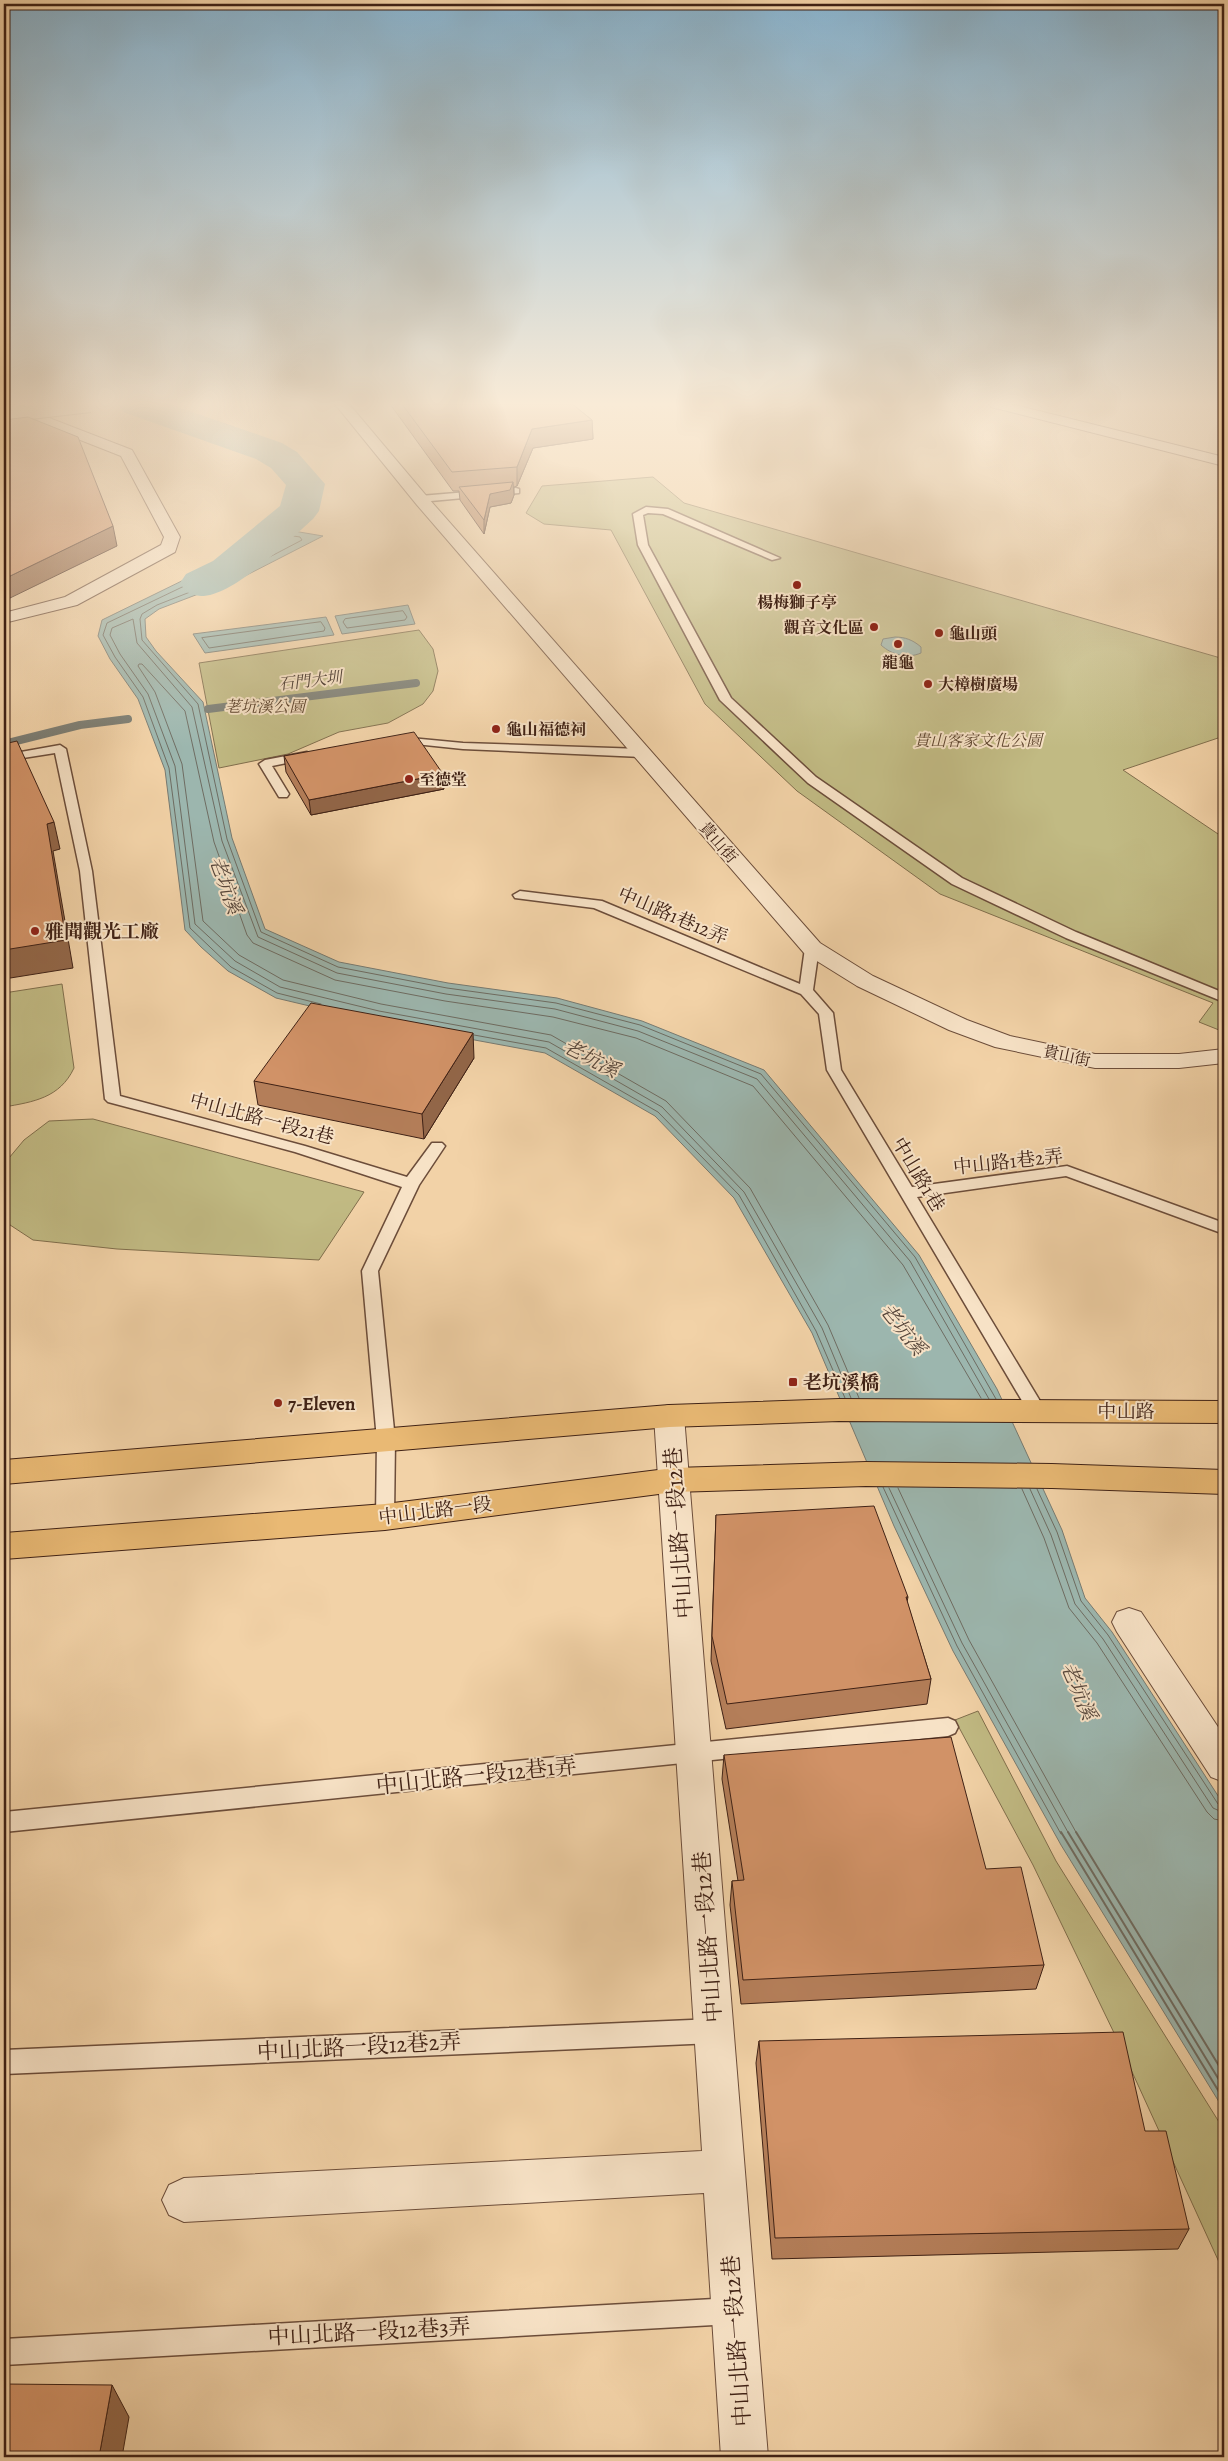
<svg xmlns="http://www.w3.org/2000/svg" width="1228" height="2461" viewBox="0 0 1228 2461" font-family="Alegreya,'Noto Serif TC',serif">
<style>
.green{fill:#c1ba83;stroke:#806e4c}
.water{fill:#9cb6ae;stroke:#777a71}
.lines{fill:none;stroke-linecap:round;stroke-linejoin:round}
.shore-far1{stroke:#6e6c62;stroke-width:1}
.shore{stroke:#6e6c62;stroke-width:2}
.stream{stroke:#777a71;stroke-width:8}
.river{fill:#9cb6ae;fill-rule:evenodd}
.service-casing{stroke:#6c4d3a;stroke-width:3}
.minor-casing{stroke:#6c4d3a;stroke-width:2}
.tertiary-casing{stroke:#6c4d3a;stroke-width:2}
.primary-casing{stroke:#3f2115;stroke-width:2}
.service{fill:#f7e2c6;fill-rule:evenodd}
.minor{fill:#f7e2c6;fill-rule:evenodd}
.tertiary{fill:#f7e2c6;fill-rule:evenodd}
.primary{fill:#e9b974;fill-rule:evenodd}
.tertiary-bridge-casing{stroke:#6c4d3a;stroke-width:18;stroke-linecap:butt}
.tertiary-bridge{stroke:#f7e2c6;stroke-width:16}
.wall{fill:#b47e59;stroke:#3f2115}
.shaded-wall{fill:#926648;stroke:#3f2115}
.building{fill:#d19267;stroke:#3f2115}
.poi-dot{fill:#8f2418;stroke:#f7e2c6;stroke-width:2}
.labels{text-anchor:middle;stroke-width:4;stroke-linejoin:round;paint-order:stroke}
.far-poi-label{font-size:16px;font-weight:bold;fill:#3f2115;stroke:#f7e2c6;text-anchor:start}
.far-water-label{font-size:16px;font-style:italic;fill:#56463b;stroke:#f7e2c6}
.far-park-label{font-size:16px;font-style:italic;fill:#604730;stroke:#f7e2c6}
.far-street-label{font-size:16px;fill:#3f2115;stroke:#f7e2c6}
.street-label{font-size:19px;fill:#3f2115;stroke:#f7e2c6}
.poi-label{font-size:19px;font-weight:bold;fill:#3f2115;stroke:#f7e2c6;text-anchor:start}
.water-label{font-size:20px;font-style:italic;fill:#56463b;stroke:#f7e2c6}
.near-street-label{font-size:22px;fill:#3f2115;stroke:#f7e2c6}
</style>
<rect width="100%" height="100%" fill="#f2d2a7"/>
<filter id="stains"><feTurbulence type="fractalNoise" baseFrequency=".004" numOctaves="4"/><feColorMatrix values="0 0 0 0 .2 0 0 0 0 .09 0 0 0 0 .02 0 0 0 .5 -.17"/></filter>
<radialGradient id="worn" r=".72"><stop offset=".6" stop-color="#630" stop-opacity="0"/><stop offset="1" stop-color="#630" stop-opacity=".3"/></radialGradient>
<path class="green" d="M 653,477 L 684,503 L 1224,659 L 1224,736 L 1123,770 L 1224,838 L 1224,1032 L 1199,1022 L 1213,1003 L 940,894 L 797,791 L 705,704 L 611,530 L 544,524 L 526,513 L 542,486 Z
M 419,630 L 433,649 L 438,671 L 433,691 L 423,704 L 388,723 L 339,732 L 288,754 L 219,768 L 199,663 Z
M 62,984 L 74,1068 C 60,1098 33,1102 4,1107 L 4,993 Z
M 93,1119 L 364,1192 L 319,1260 L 117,1249 L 33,1240 L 4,1221 L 4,1164 L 24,1140 L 49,1121 Z
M 978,1711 L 1056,1861 L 1224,2130 L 1224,2273 L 1117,2039 L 1033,1865 L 955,1720 Z"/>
<path class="water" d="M 258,525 L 323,536 L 243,577 L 159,609 L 145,619 L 146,637 L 156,651 L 203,702 L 232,838 L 265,929 L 339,962 L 448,983 L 557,998 L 642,1021 L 764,1070 L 919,1255 L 997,1389 L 1062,1530 L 1085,1598 L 1112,1632 L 1224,1805 L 1224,2110 L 1061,1845 L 953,1651 L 894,1526 L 812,1333 L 734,1198 L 655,1116 L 545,1053 L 377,1022 L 276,998 L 228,971 L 201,947 L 185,930 L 165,770 L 138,699 L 110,659 L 98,636 L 102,620 L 198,573 L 238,549 Z
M 408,605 L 415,624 L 342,634 L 335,616 Z
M 326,617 L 334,635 L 205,653 L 193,634 Z
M 895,637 C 905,637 913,640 921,647 L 921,653 C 907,659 892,655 881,645 L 883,639 Z"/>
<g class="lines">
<path class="shore-far1" d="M 263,538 L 280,540 L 282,543 L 246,561 L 245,557 Z
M 403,611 L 407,617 L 405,620 L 347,628 L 343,622 L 345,619 Z
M 321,622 L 325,628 L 324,631 L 209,648 L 202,638 Z
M 321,1004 L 277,993 L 231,967 L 190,928 L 169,768 L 143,697 L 115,657 L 103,635 L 107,623 L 201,578 L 242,552 L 261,531 L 300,537 L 302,540 L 241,572 L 157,605 L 142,614 L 140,619 L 142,640 L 198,704 L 227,839 L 261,932 L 338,967 L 447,988 L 556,1003 L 640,1025 L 761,1074 L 915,1257 L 996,1399
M 474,1035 L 546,1048 L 658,1112 L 739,1195 L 816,1331 L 845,1398
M 851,1398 L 822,1328 L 744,1192 L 662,1107 L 549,1042 L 379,1011 L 280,987 L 235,961 L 195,924 L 175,766 L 148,694 L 120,654 L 110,635 L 112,628 L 133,619 L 137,643 L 192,707 L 222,841 L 258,937 L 337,973 L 446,994 L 555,1009 L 638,1031 L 757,1079 L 910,1261 L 989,1399
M 859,1398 L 828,1325 L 750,1188 L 666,1101 L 551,1035 L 381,1004 L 283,980 L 239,955 L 203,921 L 182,764 L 155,692 L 138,666 L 139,664 L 142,664 L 185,711 L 214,842 L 247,935 L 253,943 L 335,980 L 445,1001 L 553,1017 L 636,1038 L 753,1086 L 903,1265 L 981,1398
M 883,1487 L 957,1646 L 1061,1834
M 889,1488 L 962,1643 L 1069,1834
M 898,1488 L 969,1640 L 1077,1834
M 1022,1489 L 1044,1538 L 1069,1608 L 1097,1643 L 1207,1812 L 1214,1819 L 1224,1821
M 1030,1489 L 1051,1535 L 1075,1604 L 1103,1639 L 1213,1808 L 1224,1813
M 1037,1489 L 1057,1532 L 1081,1601 L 1108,1635 L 1218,1804 L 1224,1807"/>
<path class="shore" d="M 1061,1832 L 1224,2100
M 1068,1832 L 1224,2088
M 1076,1832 L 1224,2074"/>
<path class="stream" d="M 208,709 L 416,683
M 4,744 L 80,725 L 128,719"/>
<path class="river" d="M 118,404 L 169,404 L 282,443 L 297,452 L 325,484 L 319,511 L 313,519 C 288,541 234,596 201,596 C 196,596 190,593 186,592 L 180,583 L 186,574 L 213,561 L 280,506 L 286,485 L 271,468 L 256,459 L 123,412 Z"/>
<defs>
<path id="service" d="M 516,488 L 519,489 L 519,493 L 420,502 L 415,499 L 420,496 Z
M 646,507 L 668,509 L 780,558 L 772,560 L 663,514 L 648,513 L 643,515 L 648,545 L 731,698 L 816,777 L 962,878 L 1076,932 L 1224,993 L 1224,1002 L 1066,938 L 952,884 L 808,783 L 720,700 L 638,545 L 633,514 Z
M 400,737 L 463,743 L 642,749 L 648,753 L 642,757 L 463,749 L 396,742 L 394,740 Z
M 60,745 L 66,749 L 92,871 L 120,1096 L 305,1146 L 407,1177 L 432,1143 L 442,1143 L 445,1146 L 419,1185 L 378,1271 L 395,1440 L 394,1517 L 392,1522 L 385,1524 L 378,1522 L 376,1517 L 377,1440 L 362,1271 L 402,1187 L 295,1152 L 108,1102 L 105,1099 L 80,871 L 55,753 L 4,761 L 4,755 Z
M 307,752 L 311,754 L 311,758 L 272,766 L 289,794 L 287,797 L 279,797 L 259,764 L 265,760 Z
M 520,891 L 602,901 L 800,984 L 805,948 L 812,944 L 817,945 L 819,948 L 813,990 L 833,1013 L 841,1070 L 912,1187 L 1067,1166 L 1224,1223 L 1224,1234 L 1066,1176 L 917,1197 L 1046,1411 L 1043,1416 L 1037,1418 L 1031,1416 L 827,1070 L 819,1014 L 801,994 L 594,908 L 515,898 L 513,895 Z
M 948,1718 L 955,1721 L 958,1727 L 955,1733 L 948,1736 L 4,1832 L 4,1812 Z
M 714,2019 L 722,2023 L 726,2031 L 722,2039 L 714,2043 L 4,2074 L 4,2050 Z
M 732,2298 L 741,2302 L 745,2311 L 741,2320 L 732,2324 L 4,2365 L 4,2339 Z"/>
<path id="minor" d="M 4,404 L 13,404 L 132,450 L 180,537 L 175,552 L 77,605 L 4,623 L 4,613 L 65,597 L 161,545 L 164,537 L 121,456 L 4,410 Z
M 335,404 L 349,404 L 429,499 L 820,943 L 873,976 L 967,1020 L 1010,1036 L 1095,1054 L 1179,1054 L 1224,1049 L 1224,1063 L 1179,1068 L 1095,1068 L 995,1047 L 949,1030 L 857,986 L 804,953 L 417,505 Z
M 669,1405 L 680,1408 L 684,1416 L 768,2457 L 721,2457 L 704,2193 L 184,2222 L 169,2215 L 162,2200 L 169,2185 L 184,2178 L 702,2151 L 654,1416 L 658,1408 Z
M 1129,1608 L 1141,1612 L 1224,1736 L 1224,1782 L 1211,1777 L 1117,1632 L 1112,1622 L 1117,1612 Z"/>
<path id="tertiary" d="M 989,404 L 1011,404 L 1224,457 L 1224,466 L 991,407 Z"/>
<path id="primary" d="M 839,1399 L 1224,1401 L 1224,1423 L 839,1421 L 669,1427 L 4,1484 L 4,1460 L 669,1405 Z
M 866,1462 L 1052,1464 L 1224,1470 L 1224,1494 L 1052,1488 L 866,1486 L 674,1492 L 385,1530 L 4,1559 L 4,1533 L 385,1504 L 674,1468 Z"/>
</defs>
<use href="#service" class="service-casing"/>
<use href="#minor" class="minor-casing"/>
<use href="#tertiary" class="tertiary-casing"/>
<use href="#primary" class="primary-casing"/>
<use href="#service" class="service"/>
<use href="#minor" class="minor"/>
<use href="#tertiary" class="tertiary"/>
<use href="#primary" class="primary"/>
<defs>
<path id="tertiary-bridge" d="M 4,414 L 90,404"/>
</defs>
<use href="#tertiary-bridge" class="tertiary-bridge-casing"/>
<use href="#tertiary-bridge" class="tertiary-bridge"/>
</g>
<path class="wall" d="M 390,404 L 572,404 L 592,420 L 593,439 L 533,448 L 517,486 L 514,487 L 514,495 L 511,503 L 490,507 L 484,534 L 460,500 L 459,491 L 453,491 Z
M 1216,404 L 1224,404 L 1224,408 Z
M 284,756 L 444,789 L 311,815 L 286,772 Z
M 474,1058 L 424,1139 L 258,1105 L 254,1081 Z
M 716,1515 L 908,1597 L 907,1602 L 931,1679 L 927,1704 L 726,1729 L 711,1661 Z
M 724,1755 L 986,1869 L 1044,1965 L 1036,1989 L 741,2004 L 730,1905 L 732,1881 L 738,1881 L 722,1779 Z
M 759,2041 L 1145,2131 L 1189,2229 L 1178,2249 L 772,2259 L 756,2063 Z"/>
<path class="shaded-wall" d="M 592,420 L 593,439 L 533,448 L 517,486 L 517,467 L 532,429 Z
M 513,482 L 514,495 L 511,503 L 490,507 L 484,534 L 484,520 L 490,494 Z
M 113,526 L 117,546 L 8,599 L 4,600 L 4,579 Z
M 443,774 L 444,789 L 311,815 L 309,800 Z
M 54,822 L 60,849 L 53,851 L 73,968 L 4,979 L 4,950 L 47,824 Z
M 473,1033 L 474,1058 L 424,1139 L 422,1114 Z
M 112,2385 L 129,2417 L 122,2457 L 99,2457 Z"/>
<path class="building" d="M 402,404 L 572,404 L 592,420 L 532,429 L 517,467 L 452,472 Z
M 28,417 L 78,437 L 113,526 L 4,579 L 4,420 Z
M 513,482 L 510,490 L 490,494 L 484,520 L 459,487 Z
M 414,732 L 443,774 L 309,800 L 284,756 Z
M 17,741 L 54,822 L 47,824 L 66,940 L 4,950 L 4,744 Z
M 311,1003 L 473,1033 L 422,1114 L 254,1081 Z
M 874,1506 L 908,1597 L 906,1597 L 931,1679 L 727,1704 L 712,1636 L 716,1515 Z
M 951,1737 L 986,1869 L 1021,1867 L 1044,1965 L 743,1980 L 732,1881 L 744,1880 L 724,1755 Z
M 1123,2032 L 1145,2131 L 1166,2131 L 1189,2229 L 775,2238 L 759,2041 Z
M 4,2384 L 112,2385 L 99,2457 L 4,2457 Z"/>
<linearGradient id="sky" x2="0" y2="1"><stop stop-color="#89b5d1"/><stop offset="0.54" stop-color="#f9ebd7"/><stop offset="1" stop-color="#f9ebd7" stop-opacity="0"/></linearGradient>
<rect width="1228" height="748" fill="url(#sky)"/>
<g class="poi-dot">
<circle cx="797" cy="585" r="5"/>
<circle cx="874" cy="627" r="5"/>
<circle cx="939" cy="633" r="5"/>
<circle cx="898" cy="644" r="5"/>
<circle cx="928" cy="684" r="5"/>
<circle cx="496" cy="729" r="5"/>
<circle cx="409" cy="779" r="5"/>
<circle cx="35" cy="931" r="5"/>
<rect x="788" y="1377" width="10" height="10" rx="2.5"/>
<circle cx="278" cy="1403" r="5"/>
</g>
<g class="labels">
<g class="far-poi-label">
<text x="797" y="608" text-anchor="middle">楊梅獅子亭</text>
<text x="864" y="633" text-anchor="end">觀音文化區</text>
<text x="949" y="639">龜山頭</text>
<text x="898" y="668" text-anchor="middle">龍龜</text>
<text x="938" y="690">大樟樹廣場</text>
<text x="506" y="735">龜山福德祠</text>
<text x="419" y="785">至德堂</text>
</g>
<g class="far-water-label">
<text transform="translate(310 680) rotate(-7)" y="6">石門大圳</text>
</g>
<g class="far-park-label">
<text x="265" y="712">荖坑溪公園</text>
<text x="978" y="746">貴山客家文化公園</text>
</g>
<g class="far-street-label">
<text transform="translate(719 842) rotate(49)" y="6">貴山街</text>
<text transform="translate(1067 1055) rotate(12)" y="6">貴山街</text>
</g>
<g class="street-label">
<text transform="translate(673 915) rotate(23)" y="7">中山路1巷12弄</text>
<text transform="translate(262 1118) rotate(15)" y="7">中山北路一段21巷</text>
<text transform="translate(1008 1161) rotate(-6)" y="7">中山路1巷2弄</text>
<text transform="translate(919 1174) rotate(59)" y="7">中山路1巷</text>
<text x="1126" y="1418">中山路</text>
<text transform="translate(435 1510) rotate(-7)" y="7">中山北路一段</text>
</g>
<g class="poi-label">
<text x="45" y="938">雅聞觀光工廠</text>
<text x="803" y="1389">老坑溪橋</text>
<text x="288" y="1410">7-Eleven</text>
</g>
<g class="water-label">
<text transform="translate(226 885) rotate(70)" y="7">老坑溪</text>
<text transform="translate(591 1058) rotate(27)" y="7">老坑溪</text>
<text transform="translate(903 1329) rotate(51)" y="7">老坑溪</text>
<text transform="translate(1079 1691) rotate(67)" y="7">老坑溪</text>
</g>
<g class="near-street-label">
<text transform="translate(678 1533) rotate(-94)" y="8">中山北路一段12巷</text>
<text transform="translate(476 1775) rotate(-6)" y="8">中山北路一段12巷1弄</text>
<text transform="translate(707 1937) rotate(-94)" y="8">中山北路一段12巷</text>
<text transform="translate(359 2046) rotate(-3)" y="8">中山北路一段12巷2弄</text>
<text transform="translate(369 2331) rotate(-3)" y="8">中山北路一段12巷3弄</text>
<text transform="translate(736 2341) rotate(-94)" y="8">中山北路一段12巷</text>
</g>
</g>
<rect width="1228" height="2461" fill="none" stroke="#f2d2a7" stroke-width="20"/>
<rect x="5" y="5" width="1218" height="2451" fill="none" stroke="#3f2115" stroke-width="2.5"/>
<rect x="10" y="10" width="1208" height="2441" fill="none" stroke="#3f2115"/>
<rect width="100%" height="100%" filter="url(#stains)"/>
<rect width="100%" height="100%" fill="url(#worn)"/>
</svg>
